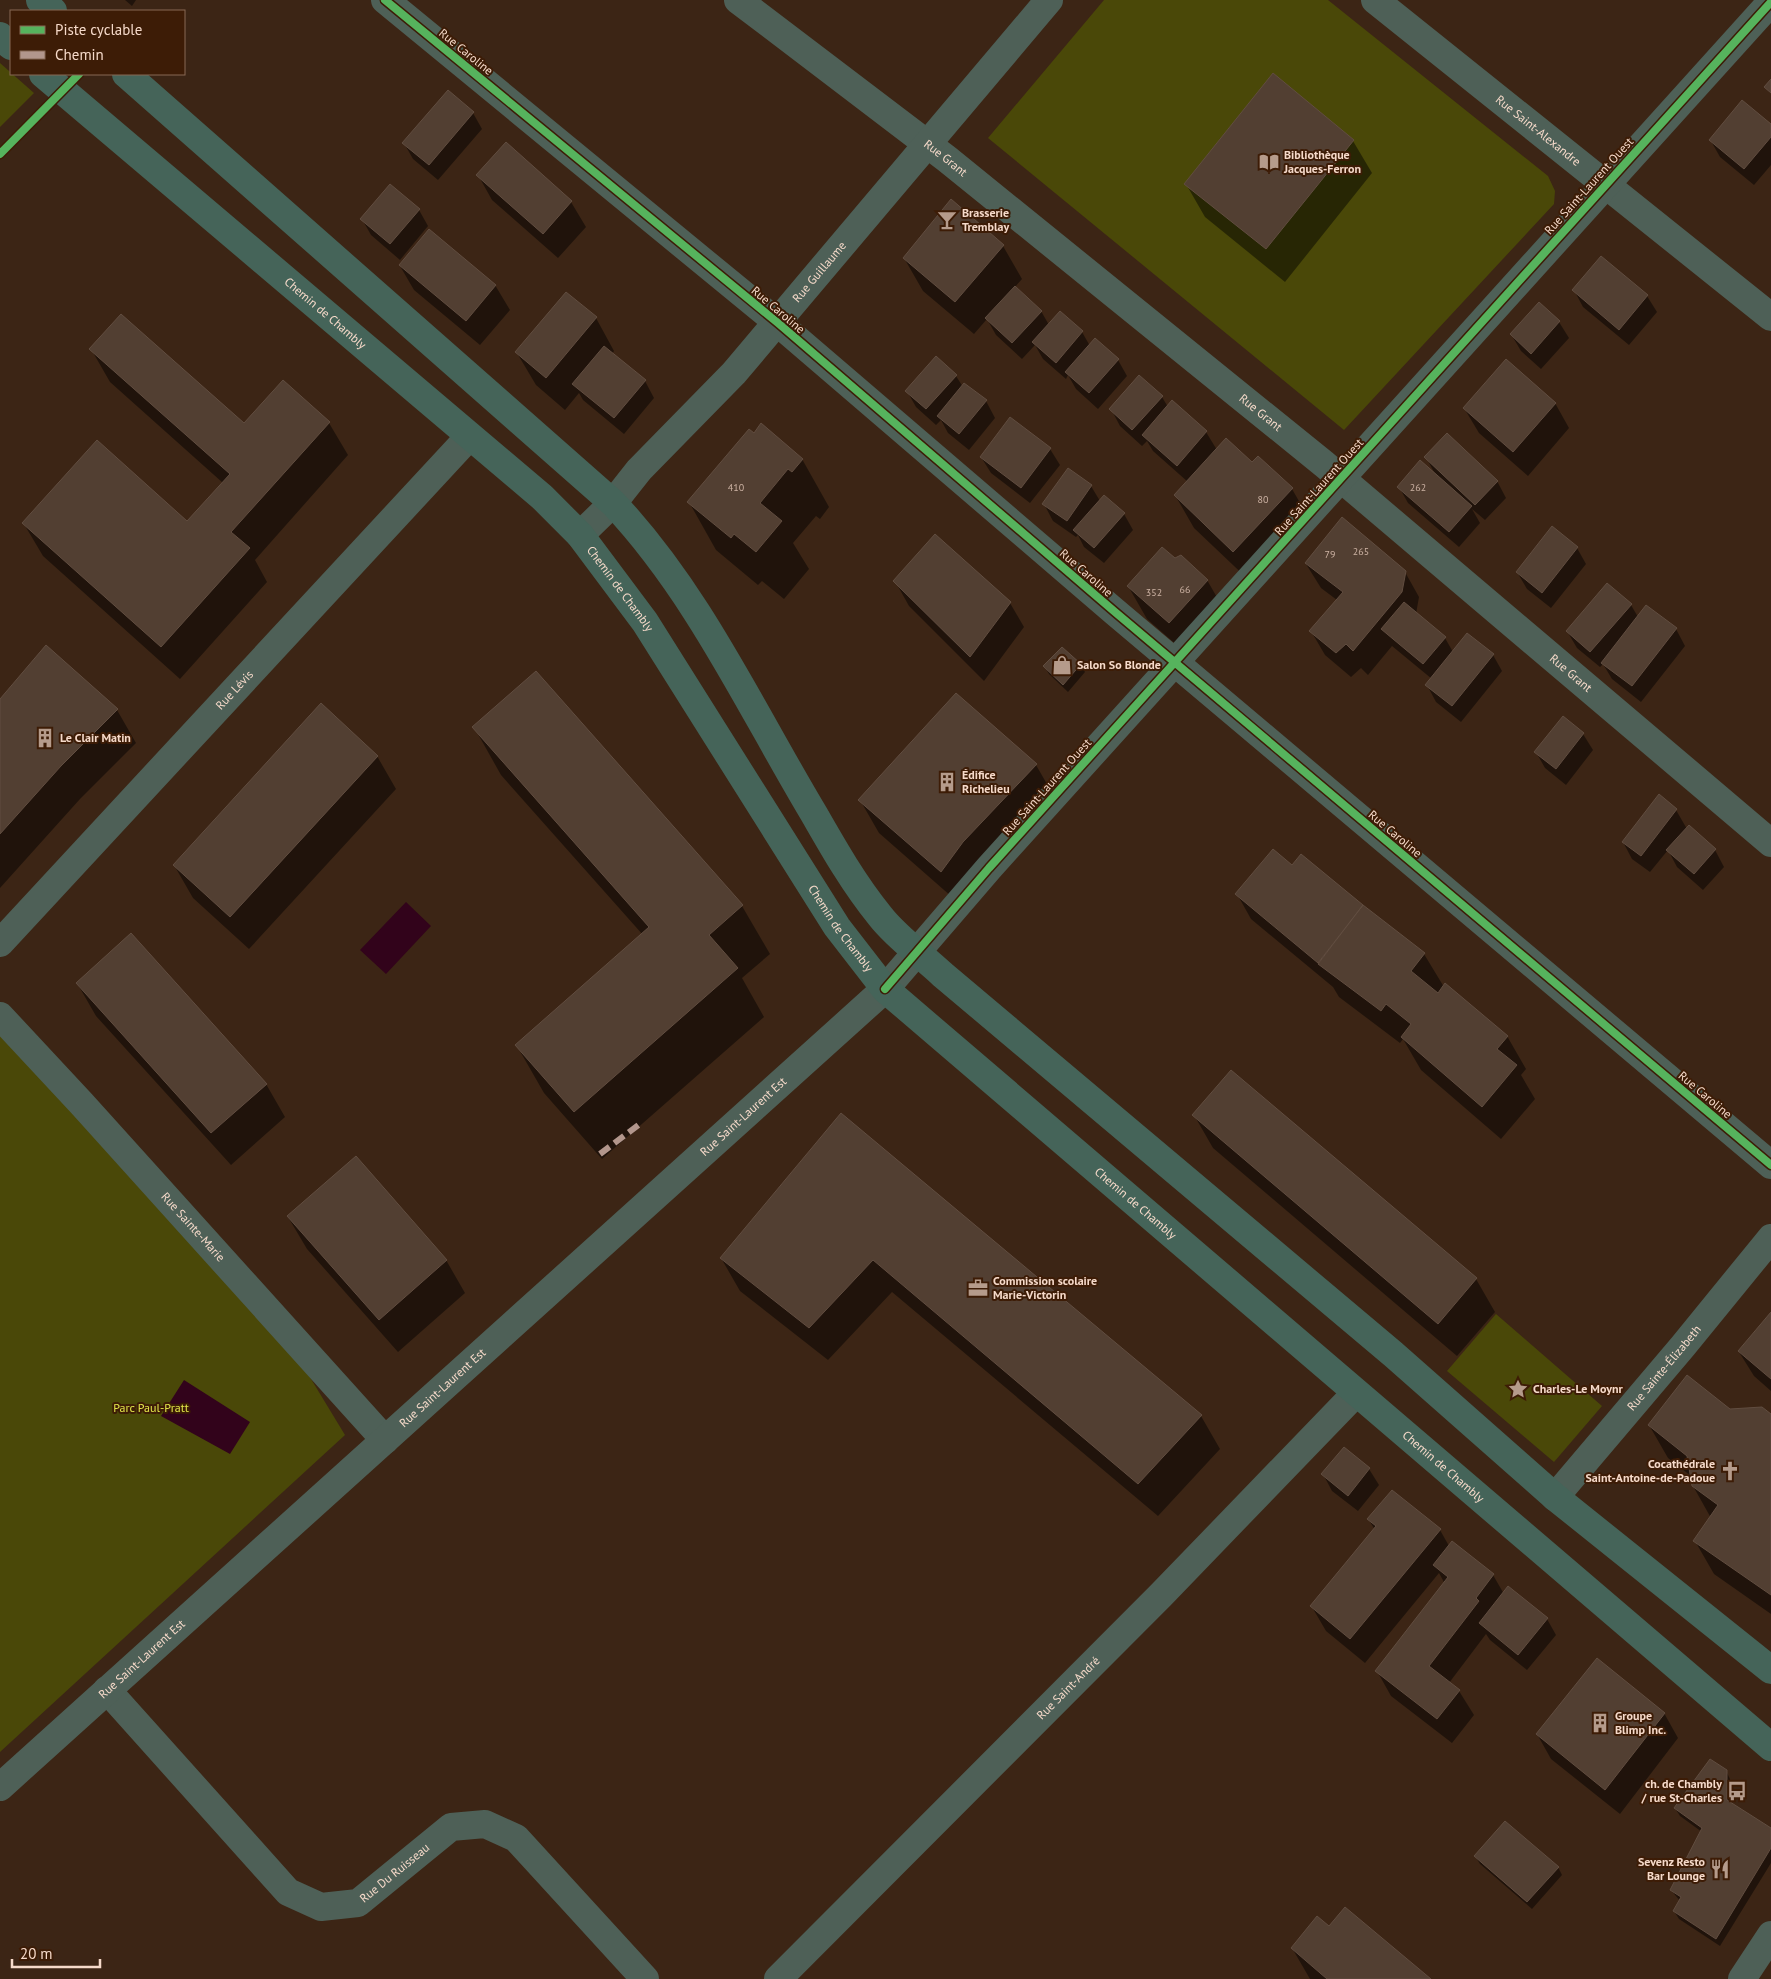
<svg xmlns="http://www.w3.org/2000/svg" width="1771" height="1979" viewBox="0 0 1771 1979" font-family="'PT Sans',sans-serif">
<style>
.green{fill:#4a4808}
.water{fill:#32031b}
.shadow{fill:#0007}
.building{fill:#523f32;stroke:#614d40}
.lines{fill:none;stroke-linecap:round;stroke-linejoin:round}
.minor{stroke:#4e6057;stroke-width:28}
.major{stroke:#456459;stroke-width:28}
.quiet{stroke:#b2968c;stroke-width:6;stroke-dasharray:12 6;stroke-linecap:butt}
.cycleway-casing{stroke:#3d1c06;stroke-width:11}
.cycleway{stroke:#56b35d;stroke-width:8}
.labels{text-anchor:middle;stroke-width:4;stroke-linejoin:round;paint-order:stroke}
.number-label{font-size:10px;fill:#cdb3a4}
.street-label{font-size:12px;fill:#f6daca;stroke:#3d1c06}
.poi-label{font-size:12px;font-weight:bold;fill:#f6daca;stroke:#3d1c06;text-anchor:start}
.park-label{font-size:12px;fill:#e2e64a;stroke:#3d1c06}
</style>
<rect width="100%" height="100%" fill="#3c2515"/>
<path class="green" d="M 1104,0 L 1328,0 L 1548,176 L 1555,191 L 1554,204 L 1344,430 L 988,138 Z
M 0,63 L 34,93 L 0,127 Z
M 0,1016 L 274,1318 L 345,1435 L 0,1752 Z
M 1496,1314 L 1602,1406 L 1554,1462 L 1447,1371 Z"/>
<path class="water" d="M 406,902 L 431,926 L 386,974 L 360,950 Z
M 184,1380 L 250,1422 L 230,1454 L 161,1416 Z"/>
<path class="shadow" d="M 125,0 L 136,0 L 132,6 Z
M 473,113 L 482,129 L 438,180 L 413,159 L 404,143 Z
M 1771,125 L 1771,165 L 1754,185 L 1720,157 L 1711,141 Z
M 1353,141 L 1372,173 L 1285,282 L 1205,217 L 1186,184 Z
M 506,144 L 571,202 L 586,227 L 558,258 L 492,200 L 478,175 Z
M 951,201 L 1003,246 L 1022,279 L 1015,287 L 1041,311 L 1049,325 L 1060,312 L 1082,332 L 1090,346 L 1118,360 L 1127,376 L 1098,409 L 1076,389 L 1068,375 L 1066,379 L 1043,359 L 1035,345 L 1022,359 L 996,335 L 987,319 L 974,334 L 923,291 L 904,258 Z
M 419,210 L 428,226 L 400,260 L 371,235 L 362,219 Z
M 400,266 L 495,285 L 510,310 L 480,345 L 414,290 Z
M 1574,290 L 1647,296 L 1657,312 L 1629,345 L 1583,307 Z
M 1539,303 L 1559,322 L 1569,338 L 1541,369 L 1521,351 L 1511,334 Z
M 596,318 L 614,351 L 612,354 L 645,381 L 654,398 L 624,434 L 583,400 L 579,393 L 565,410 L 536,385 L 517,353 Z
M 91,349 L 244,425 L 329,423 L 348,455 L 255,560 L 267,582 L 180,679 L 43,556 L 24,524 L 188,523 L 223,483 L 110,382 Z
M 956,376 L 963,387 L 986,401 L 995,418 L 969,450 L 948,433 L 941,420 L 936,425 L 916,407 L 907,391 Z
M 1162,397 L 1168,407 L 1173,402 L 1206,432 L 1217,450 L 1253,464 L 1292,489 L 1311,522 L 1253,584 L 1194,528 L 1175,495 L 1188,482 L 1153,451 L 1147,441 L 1142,446 L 1120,426 L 1111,409 Z
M 1555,403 L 1569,428 L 1528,476 L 1479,433 L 1464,408 Z
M 1050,449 L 1060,465 L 1030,503 L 991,473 L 981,457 Z
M 1426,457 L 1497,481 L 1506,498 L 1485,520 L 1472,509 L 1480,523 L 1459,547 L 1408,503 L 1399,487 L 1436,476 Z
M 802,459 L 829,507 L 820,519 L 816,516 L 793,543 L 809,569 L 784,599 L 762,581 L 758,585 L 716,550 L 689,502 Z
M 1091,486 L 1100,501 L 1124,514 L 1133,530 L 1104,563 L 1084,547 L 1078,535 L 1076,537 L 1053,521 L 1044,504 Z
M 1577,548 L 1586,564 L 1551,608 L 1527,589 L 1517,572 Z
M 1175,560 L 1207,580 L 1226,613 L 1188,655 L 1147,619 L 1128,586 Z
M 1306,564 L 1405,572 L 1419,597 L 1416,614 L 1445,638 L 1453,652 L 1493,655 L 1502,671 L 1461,722 L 1436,702 L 1427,685 L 1432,679 L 1392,646 L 1368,675 L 1361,668 L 1351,677 L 1325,655 L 1311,631 L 1337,600 L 1321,588 Z
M 895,581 L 1010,603 L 1024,627 L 984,681 L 909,606 Z
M 1631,605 L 1638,617 L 1676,629 L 1685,646 L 1641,702 L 1612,679 L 1603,664 L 1600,667 L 1577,648 L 1567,631 Z
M 46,646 L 117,710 L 136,743 L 80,799 L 0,888 L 0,701 Z
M 1080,664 L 1085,672 L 1068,692 L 1049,674 L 1045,667 Z
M 536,672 L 742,906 L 770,954 L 742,978 L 764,1017 L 602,1159 L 544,1093 L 517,1046 L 643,935 L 501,775 L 474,727 Z
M 1563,718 L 1583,734 L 1593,750 L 1566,785 L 1545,768 L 1536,752 Z
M 377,756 L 396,789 L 249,949 L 193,898 L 174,865 Z
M 1036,765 L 1055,798 L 960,904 L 879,833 L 860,800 Z
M 1659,796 L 1676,810 L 1687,829 L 1689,827 L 1715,850 L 1724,867 L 1703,890 L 1677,867 L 1668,850 L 1650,872 L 1632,859 L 1623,842 Z
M 1292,867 L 1362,906 L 1424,954 L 1444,987 L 1507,1036 L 1526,1069 L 1521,1075 L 1535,1099 L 1501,1139 L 1421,1070 L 1403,1039 L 1400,1043 L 1339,997 L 1333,987 L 1251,919 L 1237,894 Z
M 77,983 L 266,1084 L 285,1117 L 231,1165 L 96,1016 Z
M 841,1115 L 1201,1416 L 1220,1449 L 1158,1516 L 892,1292 L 828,1360 L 740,1291 L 721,1258 Z
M 1194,1115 L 1476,1279 L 1495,1312 L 1457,1356 L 1213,1148 Z
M 288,1217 L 446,1260 L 465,1293 L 398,1352 L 307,1249 Z
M 1771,1314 L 1771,1391 L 1754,1376 L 1739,1352 Z
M 1730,1410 L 1771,1416 L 1771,1614 L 1714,1574 L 1695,1541 L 1711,1518 L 1693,1486 L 1691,1476 L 1668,1458 L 1649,1425 Z
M 1369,1469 L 1379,1485 L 1358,1511 L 1332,1491 L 1323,1474 Z
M 1369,1520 L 1440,1530 L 1449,1546 L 1493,1575 L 1504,1594 L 1547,1619 L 1556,1635 L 1527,1670 L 1490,1640 L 1486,1634 L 1449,1683 L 1459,1691 L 1474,1715 L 1452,1743 L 1391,1696 L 1377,1671 L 1445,1584 L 1439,1573 L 1365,1663 L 1326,1631 L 1312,1607 L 1375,1530 Z
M 1664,1713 L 1678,1738 L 1620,1814 L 1551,1759 L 1537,1734 Z
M 1726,1771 L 1730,1779 L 1731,1804 L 1771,1829 L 1771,1863 L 1720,1946 L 1679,1919 L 1674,1911 L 1680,1901 L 1671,1890 L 1702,1832 L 1680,1816 L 1675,1808 Z
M 1475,1856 L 1558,1867 L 1562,1875 L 1532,1909 L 1480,1864 Z
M 1292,1948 L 1428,1979 L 1310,1979 Z"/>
<path class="building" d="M 1273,73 L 1354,140 L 1266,249 L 1184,184 Z
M 1771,79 L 1771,93 L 1764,87 Z
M 448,90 L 474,112 L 429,165 L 402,143 Z
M 1742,100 L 1771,124 L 1771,137 L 1744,169 L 1709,140 Z
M 506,142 L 572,201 L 543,234 L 476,175 Z
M 390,184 L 420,209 L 390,244 L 360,219 Z
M 951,199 L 1004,245 L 955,302 L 903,258 Z
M 429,229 L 496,285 L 466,321 L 399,265 Z
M 1601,256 L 1648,295 L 1619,330 L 1572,290 Z
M 1015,286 L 1042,311 L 1012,343 L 985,318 Z
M 566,292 L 597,317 L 546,378 L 515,352 Z
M 1539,302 L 1560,321 L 1531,354 L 1510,334 Z
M 1060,311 L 1083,331 L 1056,363 L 1032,342 Z
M 121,314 L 244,423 L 283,380 L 330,422 L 231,532 L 250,548 L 161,647 L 22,523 L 97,440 L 187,521 L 230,474 L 89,349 Z
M 1095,338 L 1119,359 L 1089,393 L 1065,372 Z
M 604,346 L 646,380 L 614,418 L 572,384 Z
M 936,356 L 957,375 L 926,409 L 905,391 Z
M 1506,359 L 1556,403 L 1513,452 L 1463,408 Z
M 1139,375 L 1163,396 L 1132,430 L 1109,409 Z
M 964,383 L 987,400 L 959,434 L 937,416 Z
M 1172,400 L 1207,431 L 1177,466 L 1142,435 Z
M 1010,417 L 1051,448 L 1021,488 L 980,457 Z
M 761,423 L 803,459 L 792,472 L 788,469 L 760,503 L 782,521 L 756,552 L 734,534 L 731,538 L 687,502 L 749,429 L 754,433 Z
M 1447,433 L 1498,481 L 1475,505 L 1424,457 Z
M 1226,438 L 1252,462 L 1258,456 L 1293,488 L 1233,552 L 1174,495 Z
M 1420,460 L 1472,506 L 1449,532 L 1397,487 Z
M 1068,468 L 1092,485 L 1067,521 L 1042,504 Z
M 1104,495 L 1125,513 L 1094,548 L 1073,530 Z
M 1342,517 L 1406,571 L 1402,592 L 1353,651 L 1346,644 L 1336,653 L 1309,631 L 1343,592 L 1305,563 Z
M 1552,526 L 1578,547 L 1542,593 L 1516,572 Z
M 935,534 L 1011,602 L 970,657 L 893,581 Z
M 1162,547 L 1175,558 L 1181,555 L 1208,580 L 1169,623 L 1127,586 Z
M 1607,583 L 1632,604 L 1590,652 L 1566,631 Z
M 1404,602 L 1446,637 L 1423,664 L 1381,629 Z
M 1646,605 L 1677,628 L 1632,686 L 1601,663 Z
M 1467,633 L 1494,654 L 1452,706 L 1425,685 Z
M 46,645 L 118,709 L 61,766 L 0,834 L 0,699 Z
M 1062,647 L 1081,664 L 1063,685 L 1043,666 Z
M 536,671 L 743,905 L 709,935 L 738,968 L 574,1112 L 515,1045 L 649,927 L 472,727 Z
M 956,693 L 1037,764 L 963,842 L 941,872 L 858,800 Z
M 321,703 L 378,756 L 230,917 L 173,865 Z
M 1563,716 L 1584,733 L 1556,769 L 1534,752 Z
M 1659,794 L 1677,809 L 1641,856 L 1622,842 Z
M 1689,825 L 1716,849 L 1694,874 L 1666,850 Z
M 1273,849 L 1292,865 L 1301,854 L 1363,905 L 1318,963 L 1235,894 Z
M 1363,905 L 1425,953 L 1411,971 L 1438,993 L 1445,983 L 1508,1036 L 1497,1049 L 1517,1065 L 1482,1107 L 1401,1037 L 1411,1024 L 1386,1004 L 1381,1011 L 1318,964 Z
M 131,933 L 267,1084 L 211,1133 L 76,983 Z
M 1231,1070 L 1477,1278 L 1438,1324 L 1192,1115 Z
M 841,1113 L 1202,1415 L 1138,1484 L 873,1260 L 809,1328 L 720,1258 Z
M 356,1156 L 447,1260 L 379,1320 L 287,1216 Z
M 1771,1312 L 1771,1379 L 1738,1351 Z
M 1687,1375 L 1730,1409 L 1762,1407 L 1771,1414 L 1771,1595 L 1693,1541 L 1718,1505 L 1692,1486 L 1687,1456 L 1648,1425 Z
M 1344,1447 L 1370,1468 L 1348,1496 L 1321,1474 Z
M 1392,1490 L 1441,1529 L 1350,1639 L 1310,1606 L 1376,1526 L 1367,1519 Z
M 1452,1541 L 1494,1574 L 1476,1598 L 1479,1601 L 1429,1666 L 1460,1690 L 1437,1719 L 1375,1671 L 1448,1577 L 1433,1565 Z
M 1508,1586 L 1548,1618 L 1518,1655 L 1479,1623 Z
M 1597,1658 L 1665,1713 L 1605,1790 L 1536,1734 Z
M 1710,1759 L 1727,1770 L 1727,1800 L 1771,1828 L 1771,1848 L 1716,1939 L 1673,1911 L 1681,1897 L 1670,1890 L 1702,1828 L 1674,1808 Z
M 1505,1821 L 1559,1867 L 1527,1902 L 1474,1856 Z
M 1345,1907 L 1431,1979 L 1327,1979 L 1291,1948 L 1317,1916 L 1329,1926 Z"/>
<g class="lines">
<g class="minor">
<path d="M 385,0 L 778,323 L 1115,612 L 1771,1165"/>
<path id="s1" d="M 738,0 L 947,159 L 1324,464 L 1771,843"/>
<path id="s2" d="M 1375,0 L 1771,317"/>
<path id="s3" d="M 580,535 L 613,503 L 639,470 L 734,373 L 1049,0"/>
<path id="s4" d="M 0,943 L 469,437"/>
<path id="s5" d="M 0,1016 L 82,1104 L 385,1440"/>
<path id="s6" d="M 1555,1497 L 1683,1346 L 1771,1238"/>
<path id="s7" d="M 107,1690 L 288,1892 L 321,1907 L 358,1903 L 451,1827 L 485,1824 L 516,1838 L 645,1979"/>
<path id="s8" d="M 0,1787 L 885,989 L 989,868 L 1771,2"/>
<path id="s9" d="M 778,1979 L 1161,1595 L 1356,1393"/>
<path d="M 1742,1979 L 1771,1935"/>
</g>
<g class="major">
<path d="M 40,0 L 53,11"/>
<path d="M 0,36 L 11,46"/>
<path id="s10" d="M 43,74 L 542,497 L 580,535 L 645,622 L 837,927 L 885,989 L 1771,1747"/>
<path d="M 126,74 L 613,503 C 698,593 751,709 814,814 C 834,849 854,884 880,916 C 897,938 923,956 943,975 L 1393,1354 L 1555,1497 L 1771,1670"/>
</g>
<path class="quiet" d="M 600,1154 L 641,1123"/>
<defs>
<path id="cycleway" d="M 385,0 L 778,323 L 1115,612 L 1771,1165
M 0,154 L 79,74
M 885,989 L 989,868 L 1771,2"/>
</defs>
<use href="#cycleway" class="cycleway-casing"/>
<use href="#cycleway" class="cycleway"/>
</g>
<defs>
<symbol id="library-bare" viewBox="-9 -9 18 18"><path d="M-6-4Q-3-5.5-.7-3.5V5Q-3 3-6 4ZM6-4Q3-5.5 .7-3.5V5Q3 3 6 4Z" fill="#b59b8b" stroke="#3d1c06" stroke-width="2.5" paint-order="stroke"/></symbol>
<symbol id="bar-bare" viewBox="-9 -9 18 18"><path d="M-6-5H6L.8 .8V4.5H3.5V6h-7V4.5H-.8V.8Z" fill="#b59b8b" stroke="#3d1c06" stroke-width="2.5" paint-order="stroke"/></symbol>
<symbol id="shop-bare" viewBox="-9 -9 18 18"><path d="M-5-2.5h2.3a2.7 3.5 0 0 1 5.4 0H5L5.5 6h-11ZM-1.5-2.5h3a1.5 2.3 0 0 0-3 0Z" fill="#b59b8b" stroke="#3d1c06" stroke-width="2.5" paint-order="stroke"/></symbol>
<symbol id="building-bare" viewBox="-9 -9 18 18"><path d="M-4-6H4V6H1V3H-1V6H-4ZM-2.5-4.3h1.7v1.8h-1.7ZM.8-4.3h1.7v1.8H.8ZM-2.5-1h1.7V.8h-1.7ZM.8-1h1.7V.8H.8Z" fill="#b59b8b" stroke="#3d1c06" stroke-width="2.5" paint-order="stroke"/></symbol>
<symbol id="office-bare" viewBox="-9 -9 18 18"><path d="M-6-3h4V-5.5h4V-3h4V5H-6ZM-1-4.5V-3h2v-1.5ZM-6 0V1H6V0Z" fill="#b59b8b" stroke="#3d1c06" stroke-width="2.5" paint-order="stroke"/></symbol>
<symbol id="sight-bare" viewBox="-9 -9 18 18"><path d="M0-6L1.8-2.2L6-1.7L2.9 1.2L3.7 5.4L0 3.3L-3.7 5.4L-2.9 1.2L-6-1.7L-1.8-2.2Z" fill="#b59b8b" stroke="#3d1c06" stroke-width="2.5" paint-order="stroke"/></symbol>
<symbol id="church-bare" viewBox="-9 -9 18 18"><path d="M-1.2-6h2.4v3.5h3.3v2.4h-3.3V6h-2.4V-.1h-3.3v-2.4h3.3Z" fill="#b59b8b" stroke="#3d1c06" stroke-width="2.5" paint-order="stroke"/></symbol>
<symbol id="bus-bare" viewBox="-9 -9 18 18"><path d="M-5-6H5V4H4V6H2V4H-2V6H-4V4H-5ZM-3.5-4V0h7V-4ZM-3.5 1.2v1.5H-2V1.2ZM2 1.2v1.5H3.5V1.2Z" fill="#b59b8b" stroke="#3d1c06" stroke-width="2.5" paint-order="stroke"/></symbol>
<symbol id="restaurant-bare" viewBox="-9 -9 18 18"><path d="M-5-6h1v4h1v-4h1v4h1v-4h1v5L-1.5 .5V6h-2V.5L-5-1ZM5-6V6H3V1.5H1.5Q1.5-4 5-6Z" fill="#b59b8b" stroke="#3d1c06" stroke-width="2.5" paint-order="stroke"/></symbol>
</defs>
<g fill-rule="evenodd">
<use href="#library-bare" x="1255" y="148" width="28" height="28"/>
<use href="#bar-bare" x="933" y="206" width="28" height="28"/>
<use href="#shop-bare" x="1048" y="651" width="28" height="28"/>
<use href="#building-bare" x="31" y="724" width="28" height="28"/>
<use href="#building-bare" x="933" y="768" width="28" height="28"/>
<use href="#office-bare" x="964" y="1274" width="28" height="28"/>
<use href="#sight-bare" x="1504" y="1375" width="28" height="28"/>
<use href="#church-bare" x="1716" y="1457" width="28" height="28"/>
<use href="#building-bare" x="1586" y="1709" width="28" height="28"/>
<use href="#bus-bare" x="1723" y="1777" width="28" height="28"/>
<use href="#restaurant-bare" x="1706" y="1855" width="28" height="28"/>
</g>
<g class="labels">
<g class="number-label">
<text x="736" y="491">410</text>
<text x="1418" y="491">262</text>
<text x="1263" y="503">80</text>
<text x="1361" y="555">265</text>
<text x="1330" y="558">79</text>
<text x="1185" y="593">66</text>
<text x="1154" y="596">352</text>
</g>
<g class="street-label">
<text transform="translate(466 52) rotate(39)" y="4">Rue Caroline</text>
<text dy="4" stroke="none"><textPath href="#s2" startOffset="209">Rue Saint-Alexandre</textPath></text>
<text dy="4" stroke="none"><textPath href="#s1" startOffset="261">Rue Grant</textPath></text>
<text transform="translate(1589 186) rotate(-48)" y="4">Rue Saint-Laurent Ouest</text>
<text dy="4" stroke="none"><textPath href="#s3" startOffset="356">Rue Guillaume</textPath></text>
<text transform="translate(778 310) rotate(40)" y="4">Rue Caroline</text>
<text dy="4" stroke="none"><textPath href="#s10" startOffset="370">Chemin de Chambly</textPath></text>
<text dy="4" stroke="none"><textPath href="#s1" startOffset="666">Rue Grant</textPath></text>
<text transform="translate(1319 487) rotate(-48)" y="4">Rue Saint-Laurent Ouest</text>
<text transform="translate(1086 573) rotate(41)" y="4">Rue Caroline</text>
<text dy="4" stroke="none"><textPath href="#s10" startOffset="775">Chemin de Chambly</textPath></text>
<text dy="4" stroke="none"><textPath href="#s1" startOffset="1071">Rue Grant</textPath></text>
<text dy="4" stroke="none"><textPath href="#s4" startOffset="345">Rue Lévis</textPath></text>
<text transform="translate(1047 787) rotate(-48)" y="4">Rue Saint-Laurent Ouest</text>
<text transform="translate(1395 834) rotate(40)" y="4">Rue Caroline</text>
<text dy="4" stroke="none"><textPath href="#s10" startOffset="1180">Chemin de Chambly</textPath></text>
<text transform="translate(1705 1095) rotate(40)" y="4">Rue Caroline</text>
<text dy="4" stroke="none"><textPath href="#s8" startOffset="1001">Rue Saint-Laurent Est</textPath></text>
<text dy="4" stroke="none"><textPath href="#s10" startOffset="1585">Chemin de Chambly</textPath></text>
<text dy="4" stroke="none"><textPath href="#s5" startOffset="286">Rue Sainte-Marie</textPath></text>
<text dy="4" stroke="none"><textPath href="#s6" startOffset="169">Rue Sainte-Élizabeth</textPath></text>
<text dy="4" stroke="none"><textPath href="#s8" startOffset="596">Rue Saint-Laurent Est</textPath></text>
<text dy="4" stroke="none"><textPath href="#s10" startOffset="1990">Chemin de Chambly</textPath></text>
<text dy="4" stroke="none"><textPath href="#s8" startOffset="191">Rue Saint-Laurent Est</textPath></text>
<text dy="4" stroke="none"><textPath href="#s9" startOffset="411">Rue Saint-André</textPath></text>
<text dy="4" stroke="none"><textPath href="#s7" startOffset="392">Rue Du Ruisseau</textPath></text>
</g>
<g class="poi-label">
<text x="1284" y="159">Bibliothèque<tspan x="1284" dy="14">Jacques-Ferron</tspan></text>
<text x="962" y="217">Brasserie<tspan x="962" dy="14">Tremblay</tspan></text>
<text x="1077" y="669">Salon So Blonde</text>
<text x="60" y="742">Le Clair Matin</text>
<text x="962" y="779">Édifice<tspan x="962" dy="14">Richelieu</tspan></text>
<text x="993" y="1285">Commission scolaire<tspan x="993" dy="14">Marie-Victorin</tspan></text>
<text x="1533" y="1393">Charles-Le Moynr</text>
<text x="1715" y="1468" text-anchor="end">Cocathédrale<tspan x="1715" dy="14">Saint-Antoine-de-Padoue</tspan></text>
<text x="1615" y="1720">Groupe<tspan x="1615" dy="14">Blimp Inc.</tspan></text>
<text x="1722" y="1788" text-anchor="end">ch. de Chambly<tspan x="1722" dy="14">/ rue St-Charles</tspan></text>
<text x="1705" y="1866" text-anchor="end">Sevenz Resto<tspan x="1705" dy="14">Bar Lounge</tspan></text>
</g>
<g class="park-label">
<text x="151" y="1412">Parc Paul-Pratt</text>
</g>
</g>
<rect x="10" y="10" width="175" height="65" fill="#3d1c06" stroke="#876854"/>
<rect x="20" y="26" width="25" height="8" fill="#56b35d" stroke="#876854"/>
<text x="55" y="35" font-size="15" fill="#f6daca">Piste cyclable</text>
<rect x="20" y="51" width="25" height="8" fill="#b2968c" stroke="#876854"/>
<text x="55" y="60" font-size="15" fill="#f6daca">Chemin</text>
<path d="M12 1959v8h88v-8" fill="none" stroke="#f6daca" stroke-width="2.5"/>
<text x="20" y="1959" font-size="15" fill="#f6daca" stroke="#3d1c06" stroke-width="4" paint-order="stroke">20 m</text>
</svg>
